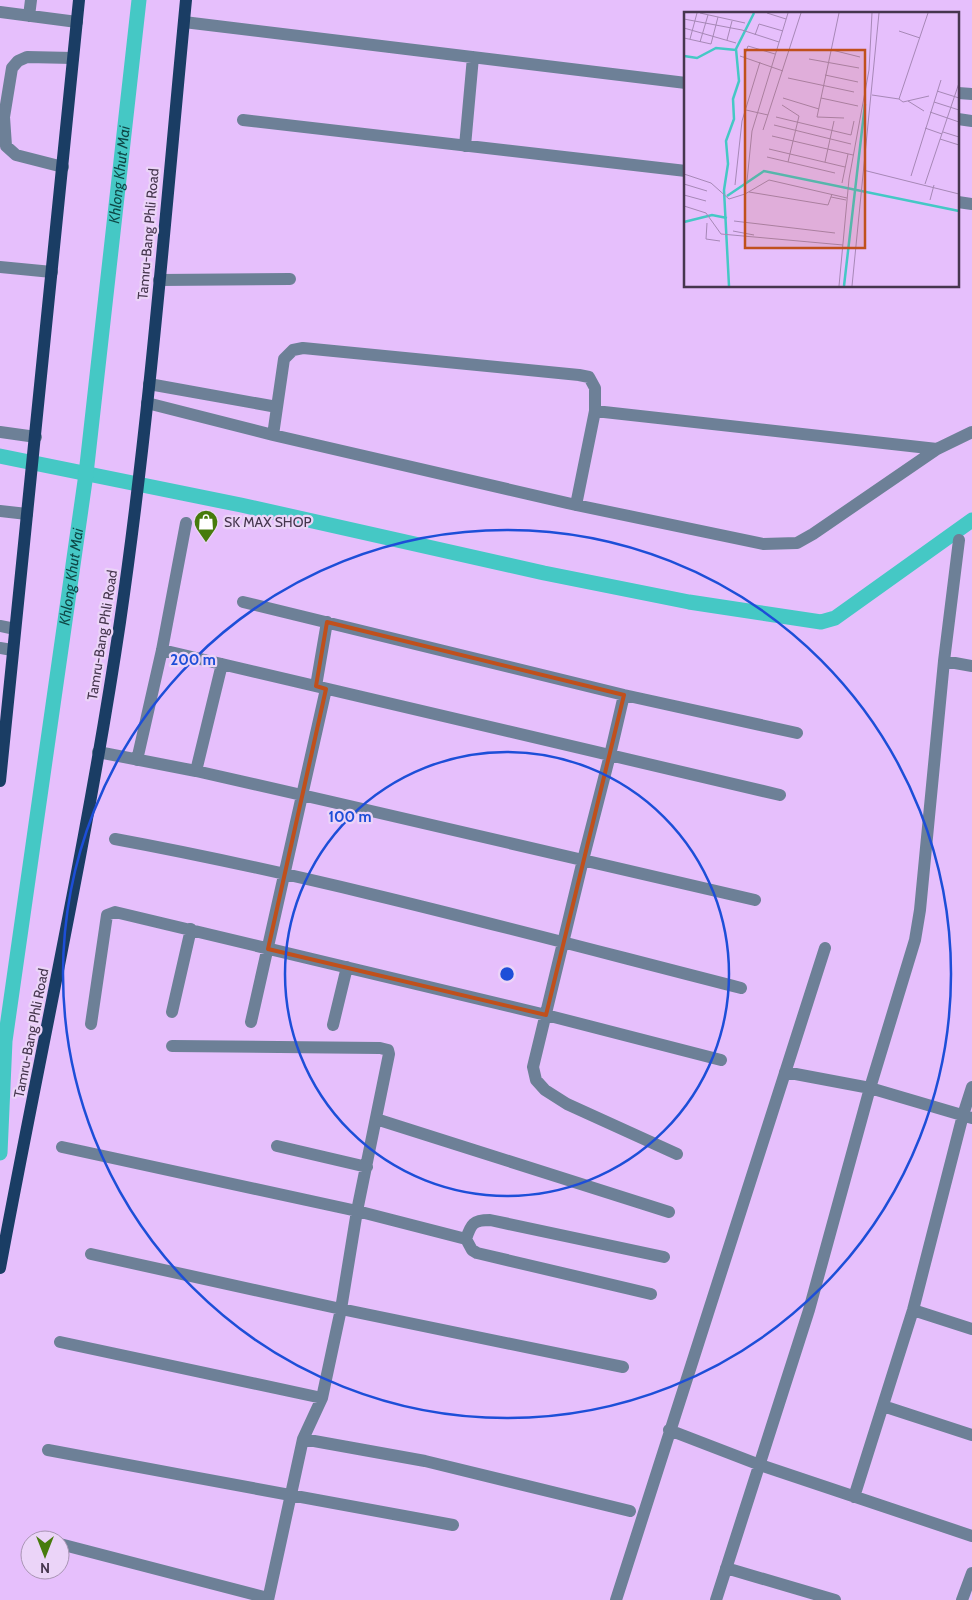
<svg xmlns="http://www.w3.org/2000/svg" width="972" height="1600" viewBox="0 0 972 1600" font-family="Cabin,sans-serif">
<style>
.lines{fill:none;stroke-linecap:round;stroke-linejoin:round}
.canal{stroke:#45c8c5;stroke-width:15}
.minor{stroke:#6d8097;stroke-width:12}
.major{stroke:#1a3d64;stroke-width:12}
.marked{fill:none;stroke:#c0501c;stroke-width:4;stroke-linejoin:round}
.ring{fill:none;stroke:#1d4ed8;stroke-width:2.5}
.labels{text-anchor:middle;stroke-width:4.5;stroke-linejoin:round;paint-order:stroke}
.street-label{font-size:14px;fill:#46364e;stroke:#ebd4f8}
.poi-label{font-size:14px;fill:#46364e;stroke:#ebd4f8;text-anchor:start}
.water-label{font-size:15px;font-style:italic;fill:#0e4847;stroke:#ebd4f8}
.inset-river{fill:none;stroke:#45c8c5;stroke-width:2.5}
.inset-road{fill:none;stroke:#a688b6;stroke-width:1}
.view{fill:#c0501c;fill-opacity:0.15;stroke:#c0501c;stroke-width:2.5}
.inset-edge{fill:none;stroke:#46364e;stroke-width:2.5}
.centre{fill:#1d4ed8;stroke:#ebd4f8;stroke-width:2.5}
.ring-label{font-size:15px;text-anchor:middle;font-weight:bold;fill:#1d4ed8;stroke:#ebd4f8;stroke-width:4.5;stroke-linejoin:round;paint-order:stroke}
</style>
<rect width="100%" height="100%" fill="#e6bffc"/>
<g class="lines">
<g class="canal">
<path d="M 0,456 L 241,505 L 544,573 L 689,602 L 821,622 L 835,618 L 972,520"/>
<path id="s1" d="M 0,1153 L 5,1041 L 86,474 L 139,0"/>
</g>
<path class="minor" d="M 0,12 L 77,22
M 29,16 L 31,0
M 184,22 L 686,83
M 958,93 L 972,94
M 958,119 L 972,121
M 243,120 L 686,171
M 465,146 L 473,57
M 63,167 L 16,155 L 6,146 L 4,117 L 12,68 L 18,61 L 27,57 L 73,58
M 958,202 L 972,204
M 0,267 L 52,272
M 159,280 L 290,279
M 149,384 L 277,407
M 147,403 L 273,435 L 576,505 L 763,544 L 797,543 L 813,534 L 937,449 L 972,432
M 595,411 L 937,449
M 0,432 L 36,437
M 273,435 L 284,359 L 293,350 L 303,348 L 579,375 L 589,377 L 595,388 L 595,411 L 576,505
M 0,511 L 27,514
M 243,602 L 624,695 L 797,733
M 0,626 L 15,629
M 0,648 L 12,650
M 162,650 L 780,795
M 944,661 L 972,666
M 316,686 L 327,622
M 624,695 L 610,755 L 583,860 L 533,1067 L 536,1080 L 545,1090 L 567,1104 L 677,1154
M 98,752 L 196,771 L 328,801 L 755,900
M 137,760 L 162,650 L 186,523
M 196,771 L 222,664
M 115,839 C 326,878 533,935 741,988
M 172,1012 L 191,929
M 251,1022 L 326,689
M 91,1024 L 107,915 L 115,912 L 546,1015 L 721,1060
M 333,1025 L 347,967
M 172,1046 L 380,1048 L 388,1050 L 389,1054 L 357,1211 L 341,1309 L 322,1398 L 303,1439 L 268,1600
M 785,1072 L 870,1088 L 972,1118
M 376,1119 L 669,1212
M 277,1146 L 367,1167
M 62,1147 L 357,1211 L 466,1239 C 471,1224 473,1220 490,1220 L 664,1257
M 466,1239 L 472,1250 L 477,1253 L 651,1294
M 91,1254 L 341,1309 L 623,1367
M 913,1310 L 972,1329
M 60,1342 L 322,1398
M 883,1406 L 972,1435
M 669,1430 L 760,1465 L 972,1536
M 303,1439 L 425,1461 L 630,1511
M 48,1450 C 183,1475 317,1501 453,1525
M 854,1497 L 913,1310 L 963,1115 L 972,1087
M 60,1544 L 268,1598
M 726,1568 L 835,1600
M 616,1600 L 825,948
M 716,1600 L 809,1310 L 870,1088 L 915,940 L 920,910 L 944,661 L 959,540
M 962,1600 L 972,1573"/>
<path class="major" d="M 0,781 L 79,0
M 0,1268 C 40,1052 88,838 120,622 C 150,416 166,207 186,0"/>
</g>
<path class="marked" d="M 327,622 L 624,695 L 546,1015 L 268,949 L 326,689 L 316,686 Z"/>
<g class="ring">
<circle cx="507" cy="974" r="222"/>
<circle cx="507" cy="974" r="444"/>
</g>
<defs>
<symbol id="shop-pin" viewBox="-11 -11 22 30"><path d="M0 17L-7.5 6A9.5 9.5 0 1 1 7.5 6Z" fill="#477b0c" stroke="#ebd4f8"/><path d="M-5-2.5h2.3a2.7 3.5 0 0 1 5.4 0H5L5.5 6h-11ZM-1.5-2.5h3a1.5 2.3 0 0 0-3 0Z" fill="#fff"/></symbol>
</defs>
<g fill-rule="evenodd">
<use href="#shop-pin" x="192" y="508" width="28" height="38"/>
</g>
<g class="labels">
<g class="street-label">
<text transform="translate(148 234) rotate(-85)" y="5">Tamru-Bang Phli Road</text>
<text transform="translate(102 635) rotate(-81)" y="5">Tamru-Bang Phli Road</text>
<text transform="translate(31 1033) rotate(-79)" y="5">Tamru-Bang Phli Road</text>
</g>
<g class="poi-label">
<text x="224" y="527">SK MAX SHOP</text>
</g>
<g class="water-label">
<text dy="5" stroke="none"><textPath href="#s1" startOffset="986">Khlong Khut Mai</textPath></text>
<text dy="5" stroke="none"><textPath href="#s1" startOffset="581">Khlong Khut Mai</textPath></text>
</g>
</g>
<g transform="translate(684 12)">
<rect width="275" height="275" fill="#e6bffc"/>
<path class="inset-river" d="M 0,44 L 13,46 L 32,36 L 52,38M 43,184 L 80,159 L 275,199M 0,210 L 28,203 L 43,206M 45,274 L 40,178 L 44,152 L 42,129 L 50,107 L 49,87 L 55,69 L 52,37 L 70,1M 160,274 L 181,92"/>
<path class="inset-road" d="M 16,1 L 61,11M 83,1 L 102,7M 155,1 L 133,105 L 160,106M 0,7 L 58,18 L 95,30M 0,16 L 52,31M 215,19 L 236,26M 71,23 L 75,12 L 99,19M 0,26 L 27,32 L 34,5M 6,27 L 13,1M 43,28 L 48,9M 16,30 L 24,3M 148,38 L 176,45M 56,44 L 99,59M 60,45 L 64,34 L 91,42M 125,47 L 175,56M 141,63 L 174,70M 104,66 L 170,80M 253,79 L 275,86M 188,83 L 215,87 L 244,1M 99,86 L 135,97M 137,86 L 174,94M 215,87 L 219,90 L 245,84M 224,89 L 240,99M 250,90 L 275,98M 98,93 L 115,104 L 104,150M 62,98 L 84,103M 246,100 L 275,110M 92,105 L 167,123 L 170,109M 90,113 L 167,132M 241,116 L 258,122M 79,118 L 117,1M 259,120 L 275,125M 88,124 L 169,143M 256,127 L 275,133M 85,137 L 161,155M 83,145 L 151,161M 141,150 L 150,109M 179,158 L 275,182M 0,162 L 27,171 L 45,187 L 61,182 L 85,168 L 163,186M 227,164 L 257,68M 63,169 L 68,119 L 104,1M 158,171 L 164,142M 0,172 L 23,179M 241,172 L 275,71M 51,173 L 58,109 L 76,50M 65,180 L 144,193 L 148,182M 0,183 L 22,189M 147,185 L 162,188M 246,188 L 250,173M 0,194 L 22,201 L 37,222 L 159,233M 50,209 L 151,221M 23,211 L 22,227 L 36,229M 49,219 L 70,223M 155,274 L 165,167 L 185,58 L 188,1M 168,274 L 195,1"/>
<path class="view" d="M 61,38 L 181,38 L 181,236 L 61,236 Z"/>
<rect width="275" height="275" class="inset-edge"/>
</g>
<circle cx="507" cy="974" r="8" class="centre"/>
<g class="ring-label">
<text x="193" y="665">200 m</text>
<text x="350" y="822">100 m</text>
</g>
<g transform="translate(45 1555) rotate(180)"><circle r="24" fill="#ebd4f8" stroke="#a995b4"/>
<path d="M0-4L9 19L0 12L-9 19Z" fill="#477b0c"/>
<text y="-8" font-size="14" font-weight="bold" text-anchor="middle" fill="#46364e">N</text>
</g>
</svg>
